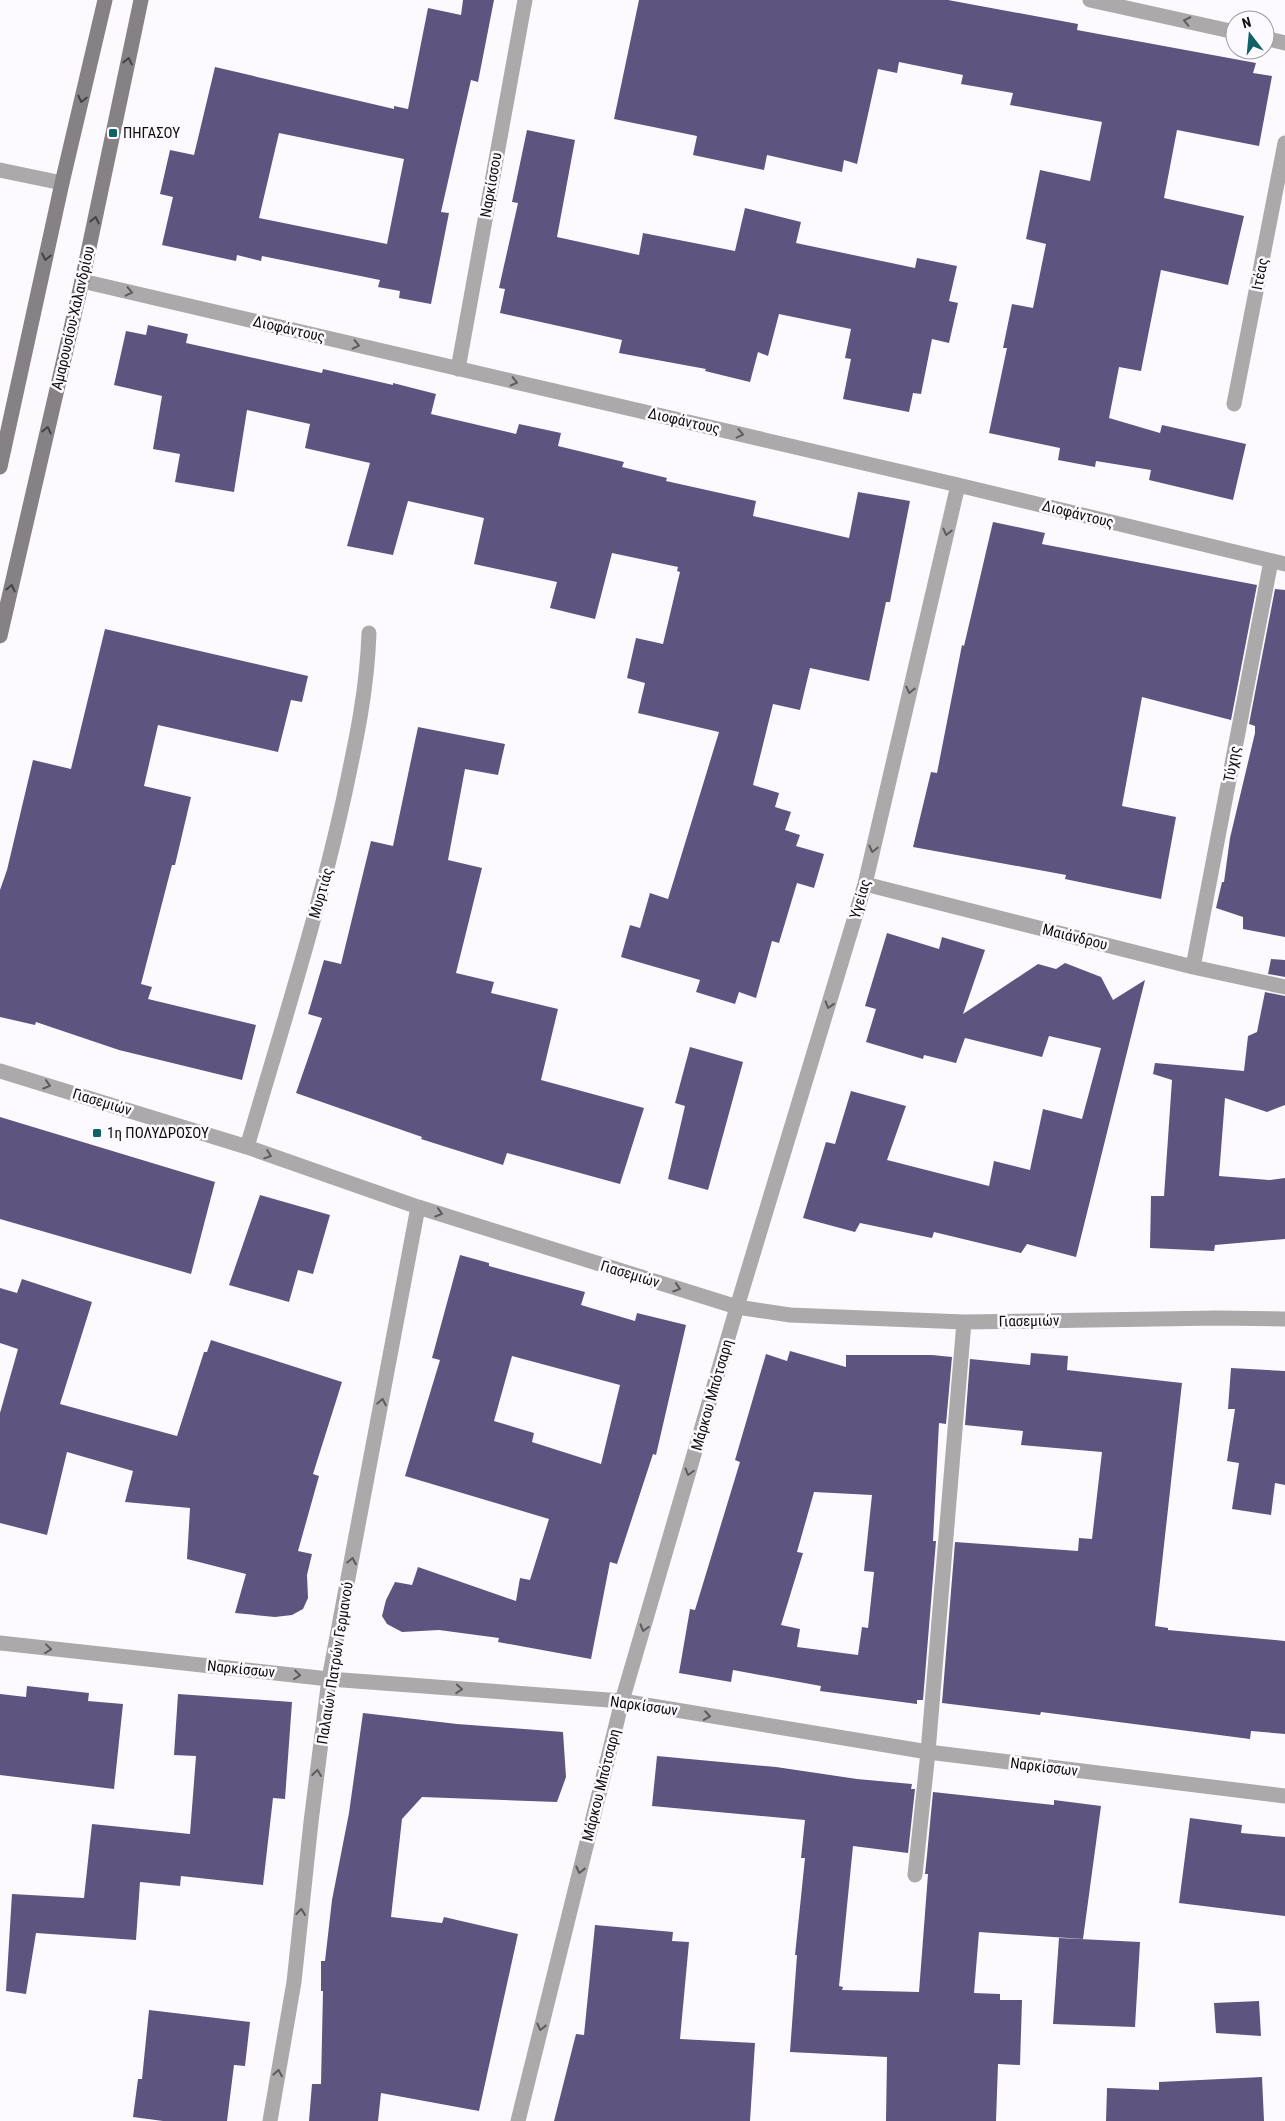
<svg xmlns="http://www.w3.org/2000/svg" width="1285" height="2121" viewBox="0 0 1285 2121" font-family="'Roboto Condensed',sans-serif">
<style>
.building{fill:#5e5480;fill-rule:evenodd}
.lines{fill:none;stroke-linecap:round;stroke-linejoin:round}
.street{stroke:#aca9ab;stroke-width:15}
.secondary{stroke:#868184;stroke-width:15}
.oneway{stroke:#5e5b5d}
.oneway2{stroke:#454144}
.poi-dot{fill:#116266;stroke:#fdfaff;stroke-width:2}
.labels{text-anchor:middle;stroke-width:5;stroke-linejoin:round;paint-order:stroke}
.poi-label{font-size:15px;fill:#0f0d0f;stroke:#fdfaff;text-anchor:start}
.street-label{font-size:15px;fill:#0f0d0f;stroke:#fdfaff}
</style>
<rect width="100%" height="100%" fill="#fdfaff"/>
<path class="building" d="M 463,0 L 494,0 L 478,82 L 471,80 L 441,212 L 449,213 L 431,304 L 399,298 L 400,291 L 378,287 L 380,280 L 262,256 L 261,261 L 237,255 L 236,261 L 162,245 L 173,197 L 160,194 L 170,150 L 194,155 L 215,67 L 394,109 L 394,106 L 408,109 L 428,8 L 461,15 ZM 279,133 L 404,159 L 387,244 L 259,218 Z
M 639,0 L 948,0 L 1078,24 L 1077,30 L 1256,63 L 1253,73 L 1272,76 L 1259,146 L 1177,130 L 1164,198 L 1244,216 L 1228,285 L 1161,270 L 1141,371 L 1119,367 L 1109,418 L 1160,433 L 1162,425 L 1246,444 L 1233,500 L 1149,480 L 1151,470 L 1096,461 L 1095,467 L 1058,460 L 1060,448 L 989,433 L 1007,348 L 1003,348 L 1012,304 L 1033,308 L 1046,244 L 1026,239 L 1040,170 L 1090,181 L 1102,122 L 1010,105 L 1013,93 L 961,84 L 963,75 L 899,62 L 897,73 L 878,69 L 857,164 L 844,160 L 842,172 L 767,155 L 764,170 L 693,155 L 697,136 L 614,119 Z
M 527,130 L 575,140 L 557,237 L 639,255 L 643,233 L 735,251 L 745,208 L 801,222 L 796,243 L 915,268 L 917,258 L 957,266 L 949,301 L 958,303 L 949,343 L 932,339 L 921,394 L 913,393 L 909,412 L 843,399 L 851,359 L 845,358 L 851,329 L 779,314 L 768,356 L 758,352 L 750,382 L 705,371 L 706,369 L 619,353 L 622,340 L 500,313 L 505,289 L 499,288 L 518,203 L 512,202 Z
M 148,325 L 188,334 L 186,343 L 322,373 L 323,369 L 393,385 L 393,383 L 436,394 L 431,414 L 516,434 L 519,424 L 561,433 L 558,446 L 624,462 L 622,467 L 667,478 L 666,481 L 756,501 L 753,516 L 849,538 L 858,492 L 910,501 L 890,602 L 886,602 L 869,681 L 810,668 L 800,710 L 773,704 L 753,785 L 779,793 L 775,807 L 791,812 L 785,830 L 800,835 L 796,846 L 824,854 L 814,888 L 797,883 L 779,943 L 772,941 L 756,998 L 739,992 L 735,1004 L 696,992 L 700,980 L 621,957 L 630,925 L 640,928 L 650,893 L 668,899 L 719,732 L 638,713 L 645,683 L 627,678 L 636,638 L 663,644 L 680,572 L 677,571 L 678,567 L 612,553 L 595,619 L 550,608 L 557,582 L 474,564 L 484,518 L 408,501 L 393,555 L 347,546 L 370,463 L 305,448 L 310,424 L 247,410 L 234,492 L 175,482 L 180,454 L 153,449 L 162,396 L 114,385 L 126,331 L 146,335 Z
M 993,522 L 1045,533 L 1042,544 L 1257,585 L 1231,720 L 1142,697 L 1122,806 L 1176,817 L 1161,899 L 1065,879 L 1066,875 L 913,847 L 931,772 L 937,773 L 962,645 L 964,646 Z
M 1275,589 L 1285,590 L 1285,937 L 1243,929 L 1243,917 L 1216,908 L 1222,882 L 1224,882 L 1230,838 L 1255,733 L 1255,726 L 1249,724 Z
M 105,629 L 308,676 L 302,702 L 291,700 L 278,752 L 158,725 L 144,786 L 191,797 L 175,865 L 172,865 L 141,984 L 152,987 L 148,999 L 256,1025 L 242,1080 L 119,1050 L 36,1022 L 35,1025 L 0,1017 L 0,890 L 7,870 L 33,760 L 71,769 Z
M 418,727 L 505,744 L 498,775 L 465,769 L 448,860 L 482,868 L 456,973 L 494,982 L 491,993 L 558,1009 L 541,1080 L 644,1108 L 620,1184 L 507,1153 L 503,1165 L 421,1139 L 422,1137 L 296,1093 L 322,1018 L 308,1014 L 324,960 L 341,964 L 371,841 L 393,846 Z
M 887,933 L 939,949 L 942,937 L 985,950 L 963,1014 L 1038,964 L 1056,969 L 1065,963 L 1101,977 L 1113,1000 L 1145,980 L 1076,1257 L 1027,1244 L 1021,1253 L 934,1232 L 932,1238 L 860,1223 L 855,1232 L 803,1218 L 826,1142 L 835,1144 L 851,1091 L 906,1106 L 887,1160 L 989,1186 L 994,1161 L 1030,1170 L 1043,1109 L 1082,1119 L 1101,1048 L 1049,1036 L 1042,1057 L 965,1038 L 956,1063 L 924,1055 L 923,1059 L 866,1042 L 876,1009 L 865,1006 Z
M 1271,959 L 1285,960 L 1285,977 L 1268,974 Z
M 1265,992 L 1285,996 L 1285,1105 L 1267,1112 L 1225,1098 L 1219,1176 L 1269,1180 L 1285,1178 L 1285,1239 L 1215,1245 L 1214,1251 L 1150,1248 L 1151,1196 L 1164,1196 L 1172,1080 L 1153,1074 L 1155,1063 L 1244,1071 L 1248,1036 L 1257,1032 Z
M 690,1047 L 743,1062 L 708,1190 L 668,1179 L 685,1106 L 675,1103 Z
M 0,1117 L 215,1182 L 191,1274 L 0,1219 Z
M 260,1195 L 330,1215 L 313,1274 L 298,1270 L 289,1302 L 229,1285 Z
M 460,1255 L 489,1263 L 489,1266 L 585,1292 L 581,1305 L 635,1321 L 637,1313 L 686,1325 L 656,1455 L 653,1454 L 617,1564 L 610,1562 L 591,1659 L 498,1642 L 499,1638 L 439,1630 L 402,1632 L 387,1624 L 382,1616 L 386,1600 L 395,1582 L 412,1585 L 418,1567 L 516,1601 L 520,1578 L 530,1580 L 549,1519 L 405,1476 L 440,1360 L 432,1358 ZM 512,1356 L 620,1385 L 601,1464 L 532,1442 L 534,1433 L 494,1421 Z
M 22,1279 L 92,1302 L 60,1404 L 177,1436 L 204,1352 L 207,1352 L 211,1340 L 342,1382 L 313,1474 L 319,1476 L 298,1551 L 312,1554 L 307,1575 L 308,1598 L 303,1609 L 292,1615 L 275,1617 L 235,1613 L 246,1574 L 187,1559 L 190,1508 L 125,1502 L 133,1471 L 67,1452 L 47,1535 L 0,1523 L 0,1413 L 18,1349 L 0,1343 L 0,1288 L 17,1293 Z
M 790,1351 L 846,1367 L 846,1355 L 932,1355 L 952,1357 L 946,1424 L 939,1423 L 933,1541 L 936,1541 L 923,1700 L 917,1700 L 917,1704 L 820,1691 L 821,1686 L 733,1670 L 731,1682 L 679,1673 L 690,1609 L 695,1610 L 740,1462 L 735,1460 L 766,1354 L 787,1361 ZM 814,1492 L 872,1495 L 864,1571 L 874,1572 L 868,1628 L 862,1627 L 858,1655 L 797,1647 L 800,1629 L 781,1625 L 803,1553 L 797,1552 Z
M 1031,1353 L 1068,1356 L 1067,1370 L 1182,1383 L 1155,1626 L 1168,1628 L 1168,1630 L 1285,1641 L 1285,1734 L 1251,1731 L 1250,1739 L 1041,1712 L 1040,1715 L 942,1703 L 955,1542 L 1078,1551 L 1079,1538 L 1092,1539 L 1102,1452 L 1021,1445 L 1023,1431 L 965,1425 L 970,1359 L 1030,1365 Z
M 1231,1368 L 1285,1371 L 1285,1485 L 1275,1483 L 1271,1515 L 1232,1509 L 1239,1463 L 1227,1461 L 1235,1409 L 1228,1409 Z
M 27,1686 L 89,1693 L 88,1701 L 123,1704 L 114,1789 L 0,1775 L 0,1694 L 26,1697 Z
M 178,1694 L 292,1702 L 285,1799 L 273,1798 L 263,1885 L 181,1876 L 180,1886 L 140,1882 L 136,1940 L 36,1933 L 26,1994 L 6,1991 L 12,1894 L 84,1898 L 92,1824 L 190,1834 L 196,1756 L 174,1755 Z
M 363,1713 L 457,1724 L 563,1732 L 566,1777 L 557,1802 L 422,1797 L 402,1819 L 391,1917 L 442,1923 L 444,1917 L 518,1934 L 479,2111 L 381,2093 L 378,2121 L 309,2121 L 312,2084 L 321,2084 L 323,1991 L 321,1991 L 321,1961 L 325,1961 L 332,1900 L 349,1813 Z
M 657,1756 L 776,1767 L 857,1779 L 912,1784 L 911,1789 L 915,1789 L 908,1853 L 853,1846 L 839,1986 L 843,1987 L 842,1990 L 919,1992 L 928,1874 L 925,1874 L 927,1855 L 933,1792 L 1054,1805 L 1054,1800 L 1101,1806 L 1083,1939 L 979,1932 L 974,1993 L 1000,1994 L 1000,2000 L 1022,2000 L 1020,2065 L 998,2064 L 996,2121 L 886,2121 L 887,2057 L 790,2052 L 797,1955 L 795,1955 L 805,1858 L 801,1858 L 805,1820 L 652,1806 Z
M 1190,1818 L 1242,1825 L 1241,1833 L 1285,1837 L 1285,1916 L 1179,1903 Z
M 595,1925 L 673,1932 L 672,1941 L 689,1942 L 680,2039 L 755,2043 L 750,2121 L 554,2121 L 576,2034 L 584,2035 Z
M 1059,1938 L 1140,1942 L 1135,2027 L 1053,2024 Z
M 1259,2001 L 1261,2036 L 1216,2033 L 1214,2003 Z
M 149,2010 L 250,2022 L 245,2066 L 234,2065 L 227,2121 L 163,2121 L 133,2117 L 138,2079 L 142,2079 Z
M 1262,2077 L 1264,2121 L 1106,2121 L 1107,2088 L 1159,2090 L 1159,2082 Z"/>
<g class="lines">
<path class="street" d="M 1090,0 L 1235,32
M 1265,38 L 1285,43
M 0,170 L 62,183
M 82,281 L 958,485 L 1285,564
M 458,369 L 525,0
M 1234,404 L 1285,143
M 865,884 L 1193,967 L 1285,987
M 1193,967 L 1271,561
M 0,1071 L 247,1147 L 418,1207 L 737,1307 L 790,1315 L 964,1322 L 1217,1318 L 1285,1319
M 247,1147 C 281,1031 318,915 344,797 C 356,741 367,691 369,633
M 0,1643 L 329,1679 L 622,1701 L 928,1752 L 1285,1796
M 915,1875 L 928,1752 L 964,1322
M 270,2121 L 294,1982 L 311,1822 L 329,1679 L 418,1207
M 518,2121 L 622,1701 L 737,1307 L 865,884 L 958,485"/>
<path class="secondary" d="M 0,467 L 62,183 L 105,0
M 0,636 L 82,281 L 141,0"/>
</g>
<defs><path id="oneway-chevron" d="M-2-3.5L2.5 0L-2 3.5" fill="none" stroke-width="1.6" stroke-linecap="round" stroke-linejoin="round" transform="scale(1.25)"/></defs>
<g class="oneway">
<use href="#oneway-chevron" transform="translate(1187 21) rotate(-168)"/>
<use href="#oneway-chevron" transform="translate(129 292) rotate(13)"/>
<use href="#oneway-chevron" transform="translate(356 345) rotate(13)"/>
<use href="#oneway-chevron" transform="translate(514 382) rotate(13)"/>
<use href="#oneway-chevron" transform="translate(740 434) rotate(13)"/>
<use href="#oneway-chevron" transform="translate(947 532) rotate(103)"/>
<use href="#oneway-chevron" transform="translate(910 690) rotate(103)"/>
<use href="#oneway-chevron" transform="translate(873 849) rotate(103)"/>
<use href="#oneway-chevron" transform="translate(829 1005) rotate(107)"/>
<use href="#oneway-chevron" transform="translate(47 1085) rotate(17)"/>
<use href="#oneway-chevron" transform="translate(268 1155) rotate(19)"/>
<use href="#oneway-chevron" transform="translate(439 1213) rotate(17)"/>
<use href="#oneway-chevron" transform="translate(677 1288) rotate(17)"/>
<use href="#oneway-chevron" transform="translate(382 1402) rotate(-79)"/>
<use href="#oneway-chevron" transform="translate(689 1472) rotate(106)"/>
<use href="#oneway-chevron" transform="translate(352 1561) rotate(-79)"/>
<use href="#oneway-chevron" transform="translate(644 1628) rotate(106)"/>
<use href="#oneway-chevron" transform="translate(48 1649) rotate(6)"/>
<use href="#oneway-chevron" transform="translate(297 1675) rotate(6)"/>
<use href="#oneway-chevron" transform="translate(459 1689) rotate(4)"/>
<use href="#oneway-chevron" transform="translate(707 1716) rotate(9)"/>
<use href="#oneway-chevron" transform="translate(317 1773) rotate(-83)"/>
<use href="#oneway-chevron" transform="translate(580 1870) rotate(104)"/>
<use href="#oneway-chevron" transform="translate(301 1912) rotate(-84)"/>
<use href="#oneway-chevron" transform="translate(541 2027) rotate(104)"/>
<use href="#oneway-chevron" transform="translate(278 2073) rotate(-80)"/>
</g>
<g class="oneway2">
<use href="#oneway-chevron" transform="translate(128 61) rotate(-78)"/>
<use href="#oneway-chevron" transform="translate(82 99) rotate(103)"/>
<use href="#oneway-chevron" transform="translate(95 220) rotate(-78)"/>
<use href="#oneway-chevron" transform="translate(46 257) rotate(102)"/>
<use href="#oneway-chevron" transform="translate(47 430) rotate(-77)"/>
<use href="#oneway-chevron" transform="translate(11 588) rotate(-77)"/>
</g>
<g class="poi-dot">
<rect x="108" y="128" width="10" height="10" rx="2.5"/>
<rect x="92" y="1128" width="10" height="10" rx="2.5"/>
</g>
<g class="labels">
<g class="poi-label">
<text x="123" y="138">ΠΗΓΑΣΟΥ</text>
<text x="107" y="1138">1η ΠΟΛΥΔΡΟΣΟΥ</text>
</g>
<g class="street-label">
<text transform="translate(491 185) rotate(-80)" y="5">Ναρκίσσου</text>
<text transform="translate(1260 274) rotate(-79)" y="5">Ιτέας</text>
<text transform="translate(73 318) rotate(-77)" y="5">Αμαρουσίου-Χαλανδρίου</text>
<text transform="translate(289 329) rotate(13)" y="5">Διοφάντους</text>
<text transform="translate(684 421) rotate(13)" y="5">Διοφάντους</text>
<text transform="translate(1078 514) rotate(14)" y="5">Διοφάντους</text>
<text transform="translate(1232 764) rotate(-79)" y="5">Τύχης</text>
<text transform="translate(321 893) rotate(-74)" y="5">Μυρτιάς</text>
<text transform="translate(860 899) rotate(-74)" y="5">Υγείας</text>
<text transform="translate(1075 937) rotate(14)" y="5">Μαιάνδρου</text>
<text transform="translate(102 1102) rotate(17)" y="5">Γιασεμιών</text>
<text transform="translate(630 1274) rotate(17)" y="5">Γιασεμιών</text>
<text transform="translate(1029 1321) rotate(-1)" y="5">Γιασεμιών</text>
<text transform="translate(712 1395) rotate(-74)" y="5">Μάρκου Μπότσαρη</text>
<text transform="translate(335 1663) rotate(-81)" y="5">Παλαιών Πατρών Γερμανού</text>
<text transform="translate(241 1669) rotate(6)" y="5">Ναρκίσσων</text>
<text transform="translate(644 1706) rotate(8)" y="5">Ναρκίσσων</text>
<text transform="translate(1044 1767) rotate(7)" y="5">Ναρκίσσων</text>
<text transform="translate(601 1785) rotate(-76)" y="5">Μάρκου Μπότσαρη</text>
</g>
</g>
<g transform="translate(1250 35) rotate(344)"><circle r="24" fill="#fdfaff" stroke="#9e9b9f"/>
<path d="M0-4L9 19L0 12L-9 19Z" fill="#116266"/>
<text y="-8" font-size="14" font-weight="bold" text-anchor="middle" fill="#0f0d0f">N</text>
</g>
</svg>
